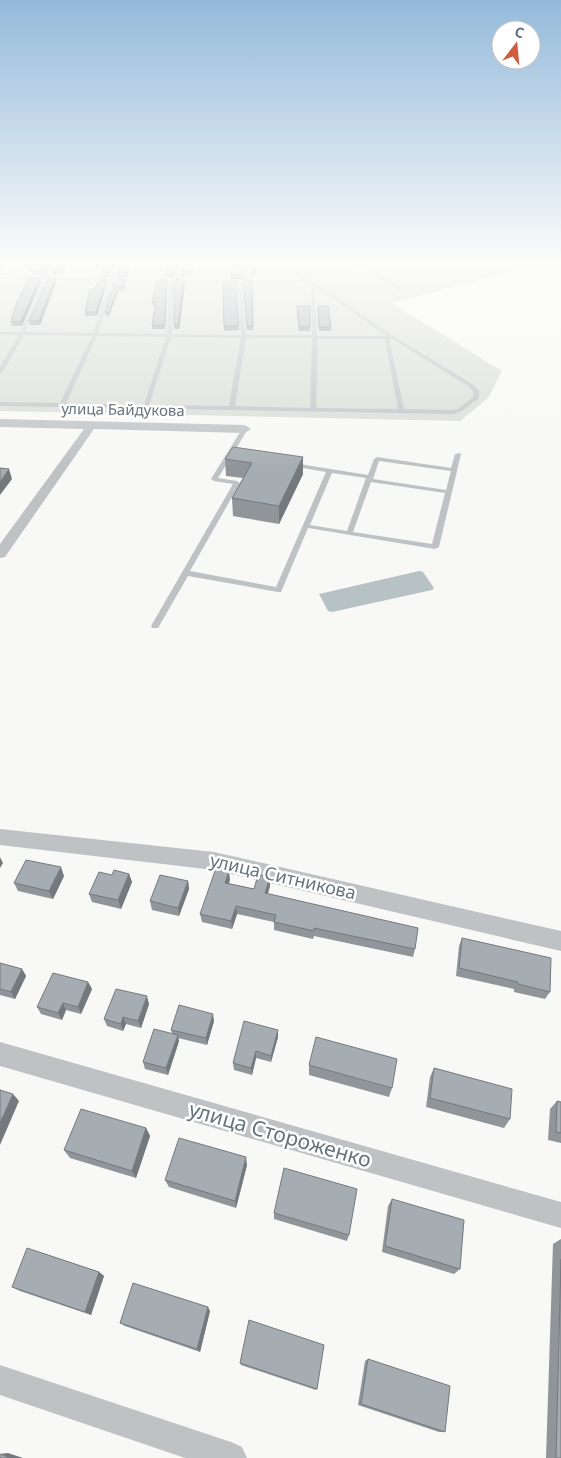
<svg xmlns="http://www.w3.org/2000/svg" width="561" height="1458" viewBox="0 0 561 1458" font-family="'Noto Sans',sans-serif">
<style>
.green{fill:#d8dcd5}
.water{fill:#b7c2c5}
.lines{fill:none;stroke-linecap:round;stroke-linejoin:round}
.service{fill:#bec2c5;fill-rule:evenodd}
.minor{fill:#bec2c5;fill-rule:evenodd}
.wall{fill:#8f9599}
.shaded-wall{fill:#74797d}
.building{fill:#a6adb2;stroke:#74797d}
.labels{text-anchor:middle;stroke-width:5;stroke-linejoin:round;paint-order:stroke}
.far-street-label{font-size:15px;fill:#66747d;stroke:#fff}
.street-label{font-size:18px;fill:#66747d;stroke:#fff}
.near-street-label{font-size:21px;fill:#66747d;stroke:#fff}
</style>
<rect width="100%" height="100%" fill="#f8f8f6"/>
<path class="green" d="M 0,264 L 543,264 L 391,303 L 502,371 L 488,398 L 460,421 L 0,411 Z"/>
<path class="water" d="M 419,571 L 423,572 L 434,588 L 432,590 L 332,612 L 328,611 L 319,594 Z"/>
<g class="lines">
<path class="service" d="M 52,264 L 56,264 L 50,277 L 111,279 L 116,264 L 120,264 L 116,279 L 176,280 L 179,264 L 183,264 L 180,280 L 239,281 L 245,281 L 245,264 L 249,264 L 249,280 L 304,280 L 282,264 L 287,264 L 304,275 L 362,264 L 373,264 L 369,266 L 402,288 L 402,290 L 398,290 L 365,266 L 307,277 L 395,337 L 472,384 L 479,391 L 479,398 L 462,411 L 453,414 L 0,406 L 0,402 L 60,403 L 92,336 L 24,335 L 3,371 L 0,373 L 0,367 L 19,335 L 0,334 L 0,332 L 21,332 L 44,280 L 0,279 L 0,277 L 46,277 ZM 49,280 L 110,281 L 93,333 L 25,332 ZM 115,281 L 169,282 L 167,334 L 98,333 ZM 173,282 L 237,283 L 241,335 L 172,334 ZM 308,282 L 314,286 L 311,292 L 312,335 L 246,335 L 241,283 ZM 317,288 L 387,336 L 317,336 L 315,292 ZM 97,336 L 166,337 L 144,405 L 66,403 ZM 171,337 L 241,338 L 229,406 L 149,405 ZM 246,338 L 312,338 L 310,408 L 235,406 ZM 318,339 L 385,339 L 398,409 L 316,408 ZM 389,339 L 392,339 L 468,386 L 473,391 L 473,397 L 458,409 L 453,410 L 404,409 Z
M 245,427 L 248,429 L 218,478 L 237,481 L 240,483 L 190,571 L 276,587 L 326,472 L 291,466 L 290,465 L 293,463 L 368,475 L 374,459 L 377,457 L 451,468 L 455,454 L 460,453 L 461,454 L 439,547 L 435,549 L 308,528 L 281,592 L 278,592 L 188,576 L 158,628 L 152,628 L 151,626 L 233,484 L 214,481 L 211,479 L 242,429 ZM 379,461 L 451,471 L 446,490 L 373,479 ZM 332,473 L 366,478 L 347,531 L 310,525 ZM 371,482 L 445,493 L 432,544 L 353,532 Z"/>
<path class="minor" d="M 0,419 L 245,425 L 251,429 L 245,433 L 94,429 L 5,557 L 0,558 L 0,544 L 84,429 L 0,427 Z
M 0,829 L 214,852 L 561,931 L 561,951 L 214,870 L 0,845 Z
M 0,1042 L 561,1202 L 561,1228 L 0,1066 Z
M 0,1365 L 231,1442 L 242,1447 L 247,1458 L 185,1458 L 0,1395 Z"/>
</g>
<path class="wall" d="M 51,264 L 45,275 L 32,275 L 32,272 L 29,272 L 28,268 Z
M 104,264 L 114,264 L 110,277 L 102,277 L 102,273 Z
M 120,264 L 129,264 L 129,266 L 127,277 L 118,277 L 118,273 Z
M 167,264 L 178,264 L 174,278 L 166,278 L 166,274 Z
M 193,264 L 192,275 L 186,275 L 185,278 L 182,278 L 182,274 Z
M 245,264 L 243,279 L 231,279 L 231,275 Z
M 250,264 L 256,264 L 256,275 L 252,275 L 251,278 Z
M 52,271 L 63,272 L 59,275 L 53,275 Z
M 40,278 L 41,282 L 22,326 L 12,326 L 11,322 Z
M 55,278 L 56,282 L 40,325 L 30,325 L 29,321 Z
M 107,279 L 107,283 L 97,316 L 85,316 L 85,312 L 94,290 Z
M 116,279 L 125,279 L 125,283 L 124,291 L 118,291 L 109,316 L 106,316 L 105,312 Z
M 167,280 L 165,329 L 152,329 L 152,325 L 155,306 L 153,306 L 152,302 Z
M 223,281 L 235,281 L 239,330 L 224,331 Z
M 243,281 L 252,281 L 253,330 L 247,330 Z
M 185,284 L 179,329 L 174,329 L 174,325 Z
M 310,306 L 310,331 L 299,331 L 297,310 Z
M 318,310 L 331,327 L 331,331 L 319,331 Z
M 303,457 L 303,474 L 279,524 L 233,516 L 232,498 L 243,478 L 226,476 L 225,459 Z
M 129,874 L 132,882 L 121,909 L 92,902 L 89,894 L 112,875 Z
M 64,876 L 53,899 L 18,891 L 14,883 Z
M 230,880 L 228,883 L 254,889 L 270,886 L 268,894 L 415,949 L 413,957 L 314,936 L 313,939 L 274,930 L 274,922 L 237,914 L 232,929 L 202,922 L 200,914 Z
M 188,881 L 189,889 L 179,916 L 152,910 L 150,901 Z
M 462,938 L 550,992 L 545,999 L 514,992 L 514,989 L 456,976 L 459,946 Z
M 0,963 L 22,969 L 26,976 L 15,999 L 0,995 Z
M 88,982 L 92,989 L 81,1014 L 66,1010 L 62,1020 L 41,1014 L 37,1007 Z
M 149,1004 L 141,1028 L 126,1024 L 123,1031 L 107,1026 L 104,1019 Z
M 214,1021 L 207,1045 L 178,1038 L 179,1041 L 168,1075 L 145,1069 L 143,1062 L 172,1033 L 171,1030 Z
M 278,1030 L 278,1037 L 271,1062 L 256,1058 L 252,1075 L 234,1070 L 233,1063 Z
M 309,1065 L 392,1088 L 389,1097 L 309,1075 Z
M 434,1068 L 510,1119 L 504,1128 L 426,1107 L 430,1077 Z
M 557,1101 L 561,1102 L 561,1143 L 548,1140 L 550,1109 Z
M 146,1128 L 150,1136 L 136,1178 L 70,1158 L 64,1150 Z
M 247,1165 L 236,1208 L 169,1187 L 165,1180 Z
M 392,1199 L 460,1269 L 454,1274 L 382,1252 L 388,1206 Z
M 274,1213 L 349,1235 L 347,1241 L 274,1219 Z
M 561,1239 L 561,1458 L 546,1458 L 553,1244 Z
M 99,1272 L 104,1276 L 91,1315 L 20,1291 L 12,1287 Z
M 210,1311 L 200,1352 L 125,1326 L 120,1323 Z
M 368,1359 L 445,1432 L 439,1432 L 358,1405 L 365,1361 Z
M 240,1363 L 317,1389 L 316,1390 L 241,1365 Z"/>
<path class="shaded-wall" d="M 0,264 L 4,264 L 0,270 Z
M 48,264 L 51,264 L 45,275 L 44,271 Z
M 64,264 L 67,264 L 63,272 L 59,275 L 58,272 Z
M 112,264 L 114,264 L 110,277 L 109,273 Z
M 129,264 L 129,266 L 127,277 L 126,273 Z
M 177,264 L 178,264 L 174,278 L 174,274 Z
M 40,278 L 41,282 L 22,326 L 21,321 Z
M 55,278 L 56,282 L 40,325 L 39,321 Z
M 107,279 L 107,283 L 97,316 L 96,312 Z
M 125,279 L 125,283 L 124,291 L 123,287 Z
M 184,280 L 185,284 L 179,329 L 178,325 Z
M 118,287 L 118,291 L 109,316 L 109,312 Z
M 303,457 L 303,474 L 279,524 L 279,506 Z
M 9,469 L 12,479 L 0,495 L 0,482 Z
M 0,857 L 3,863 L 0,868 Z
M 61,867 L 64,876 L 53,899 L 49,891 Z
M 229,871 L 230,880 L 226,891 L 225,883 Z
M 129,874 L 132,882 L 121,909 L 118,900 Z
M 270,877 L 270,886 L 265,901 L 265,893 Z
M 188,881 L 189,889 L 179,916 L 178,908 Z
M 236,906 L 237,914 L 232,929 L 231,921 Z
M 22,969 L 26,976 L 15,999 L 11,992 Z
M 88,982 L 92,989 L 81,1014 L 78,1007 Z
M 147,996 L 149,1004 L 141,1028 L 138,1021 Z
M 63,1003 L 66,1010 L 62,1020 L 58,1013 Z
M 213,1014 L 214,1021 L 207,1045 L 206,1038 Z
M 123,1017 L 126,1024 L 123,1031 L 121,1024 Z
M 278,1030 L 278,1037 L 271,1062 L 271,1056 Z
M 178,1035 L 179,1041 L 168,1075 L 166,1068 Z
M 256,1051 L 256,1058 L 252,1075 L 251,1068 Z
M 13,1094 L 19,1101 L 0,1145 L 0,1123 Z
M 146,1128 L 150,1136 L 136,1178 L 132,1171 Z
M 246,1157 L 247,1165 L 236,1208 L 235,1201 Z
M 99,1272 L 104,1276 L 91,1315 L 85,1312 Z
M 208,1307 L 210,1311 L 200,1352 L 197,1349 Z
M 8,1453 L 23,1458 L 10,1458 L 0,1454 Z"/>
<path class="building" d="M 30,264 L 48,264 L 44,271 L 32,271 L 33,268 L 28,268 Z
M 55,264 L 64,264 L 62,268 L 58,272 L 52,271 Z
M 104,264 L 112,264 L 109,273 L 102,273 Z
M 120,264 L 129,264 L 126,273 L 118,273 Z
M 167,264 L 177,264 L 174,274 L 166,274 Z
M 184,264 L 192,264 L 192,271 L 185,271 L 185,274 L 182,274 Z
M 233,264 L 244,264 L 243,275 L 231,275 Z
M 250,264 L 256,264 L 256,271 L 252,271 L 251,274 Z
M 29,278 L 40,278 L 21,321 L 11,322 L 16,305 Z
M 49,278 L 55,278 L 39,321 L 29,321 Z
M 100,279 L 107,279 L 96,312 L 85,312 L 90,290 L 94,290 Z
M 116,279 L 125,279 L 123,287 L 118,287 L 109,312 L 105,312 Z
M 157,280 L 167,280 L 165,325 L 152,325 L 156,302 L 152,302 Z
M 174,280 L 184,280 L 178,325 L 174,325 Z
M 223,281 L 235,281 L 239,326 L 224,326 Z
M 243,281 L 252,281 L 253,326 L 247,326 Z
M 297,306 L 310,306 L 310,327 L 299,327 Z
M 318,306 L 328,306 L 331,327 L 319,327 Z
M 233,447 L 303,457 L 279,506 L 232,498 L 252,463 L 225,459 Z
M 0,468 L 9,469 L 0,482 Z
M 26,860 L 61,867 L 49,891 L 14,883 Z
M 216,868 L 229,871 L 225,883 L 254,889 L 258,875 L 270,877 L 265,893 L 418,928 L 415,949 L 314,928 L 314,931 L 274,922 L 276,915 L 236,906 L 231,921 L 200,914 Z
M 114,870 L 129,874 L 118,900 L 89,894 L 99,872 L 112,875 Z
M 160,875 L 188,881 L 178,908 L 150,901 Z
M 462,938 L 551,958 L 550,992 L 518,984 L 518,982 L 459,968 Z
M 0,963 L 22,969 L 11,992 L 0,989 Z
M 53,973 L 88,982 L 78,1007 L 63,1003 L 58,1013 L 37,1007 Z
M 116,989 L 147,996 L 138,1021 L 123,1017 L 121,1024 L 104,1019 Z
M 179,1005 L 213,1014 L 206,1038 L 171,1030 Z
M 244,1021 L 278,1030 L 271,1056 L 256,1051 L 251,1068 L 233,1063 Z
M 154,1029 L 178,1035 L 166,1068 L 143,1062 Z
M 316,1037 L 397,1059 L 392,1088 L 309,1065 Z
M 434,1068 L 512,1089 L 510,1119 L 430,1098 Z
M 0,1090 L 13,1094 L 0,1123 Z
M 557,1101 L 561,1102 L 561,1133 L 556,1132 Z
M 81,1109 L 146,1128 L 132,1171 L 64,1150 Z
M 179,1138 L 246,1157 L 235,1201 L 165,1180 Z
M 284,1168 L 357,1189 L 349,1235 L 274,1213 Z
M 392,1199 L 464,1220 L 460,1269 L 385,1246 Z
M 27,1248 L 99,1272 L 85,1312 L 12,1287 Z
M 561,1259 L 561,1458 L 556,1458 Z
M 133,1283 L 208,1307 L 197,1349 L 120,1323 Z
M 249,1320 L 324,1345 L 317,1389 L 240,1363 Z
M 368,1359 L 450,1386 L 445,1432 L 361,1404 Z
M 0,1454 L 10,1458 L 0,1458 Z"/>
<linearGradient id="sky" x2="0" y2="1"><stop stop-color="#94bada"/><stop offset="0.56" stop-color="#fcfcfb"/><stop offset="1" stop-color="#fcfcfb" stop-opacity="0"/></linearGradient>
<rect width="561" height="468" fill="url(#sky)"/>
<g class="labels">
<g class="far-street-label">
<text transform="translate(123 410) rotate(1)" y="5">улица Байдукова</text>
</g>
<g class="street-label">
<text transform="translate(283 877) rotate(13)" y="6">улица Ситникова</text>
</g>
<g class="near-street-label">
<text transform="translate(280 1135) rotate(16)" y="7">улица Стороженко</text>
</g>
</g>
<g transform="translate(516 45) rotate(16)"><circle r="24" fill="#ffffff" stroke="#c2c7cb"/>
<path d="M0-4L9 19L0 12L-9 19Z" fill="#cd5c41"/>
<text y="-8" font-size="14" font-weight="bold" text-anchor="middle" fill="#66747d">С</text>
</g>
</svg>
